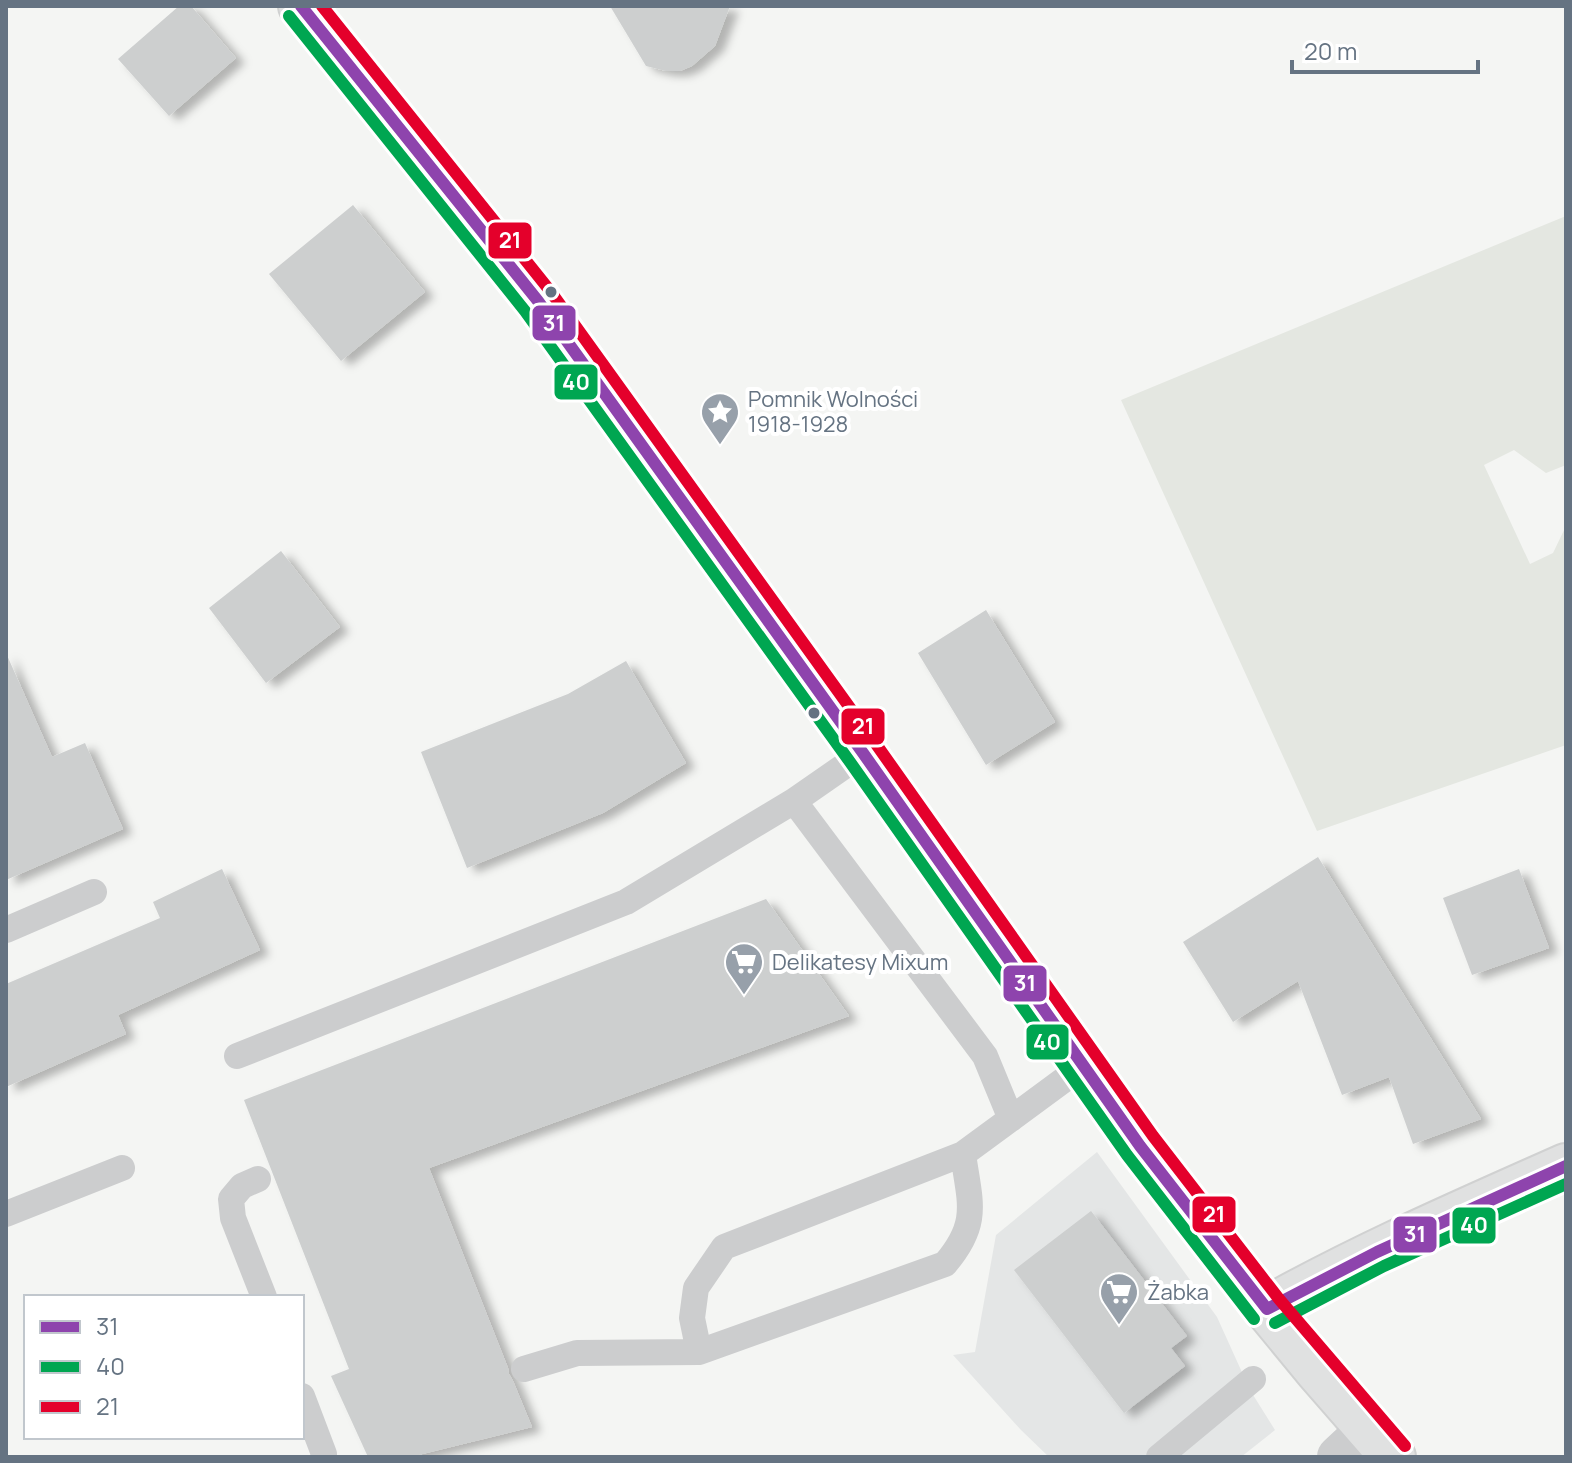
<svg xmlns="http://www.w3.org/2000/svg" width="1572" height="1463" viewBox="0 0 1572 1463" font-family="Manrope,sans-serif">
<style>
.built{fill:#e4e6e6}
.green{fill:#e4e7e1}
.building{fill:#cdcfcf;filter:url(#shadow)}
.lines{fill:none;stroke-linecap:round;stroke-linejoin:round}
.secondary-casing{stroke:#d0d1d1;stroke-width:48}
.lane{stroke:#cccdce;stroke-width:26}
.street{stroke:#cccdce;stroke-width:44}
.secondary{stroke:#e0e1e1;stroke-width:44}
.bus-1-casing{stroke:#fff;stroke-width:18}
.bus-2-casing{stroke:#fff;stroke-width:18}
.bus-3-casing{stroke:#fff;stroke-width:18}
.bus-1{stroke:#8e44ad;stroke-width:12}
.bus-2{stroke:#00a651;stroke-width:12}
.bus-3{stroke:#e4002b;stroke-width:12}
.bus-dot{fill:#657382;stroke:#fff;stroke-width:3}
.labels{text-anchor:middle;stroke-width:8;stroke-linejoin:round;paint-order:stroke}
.poi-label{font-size:22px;fill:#657382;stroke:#fff;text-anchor:start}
.line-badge{stroke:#fff;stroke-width:3}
.badge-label{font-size:22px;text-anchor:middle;font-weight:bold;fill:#fff}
</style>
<defs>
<filter id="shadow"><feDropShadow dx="9" dy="5" stdDeviation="4" flood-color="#0004"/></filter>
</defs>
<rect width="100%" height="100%" fill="#f4f5f3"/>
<path class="built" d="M 1097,1152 L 1217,1317 L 1250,1390 L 1275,1430 L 1241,1457 L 1049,1457 L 1021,1430 L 953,1355 L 975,1352 L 996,1235 Z"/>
<path class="green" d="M 1566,216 L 1566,465 L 1546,473 L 1514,450 L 1484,465 L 1530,564 L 1553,553 L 1566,526 L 1566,745 L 1317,831 L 1121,400 Z"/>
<path class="building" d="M 179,6 L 191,6 L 236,58 L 169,116 L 118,59 Z
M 610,6 L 730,6 L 715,46 L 692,66 L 680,71 L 666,71 L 646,66 Z
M 353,205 L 425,292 L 341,361 L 269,274 Z
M 281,551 L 340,627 L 266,683 L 209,608 Z
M 986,610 L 1055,722 L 986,765 L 918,653 Z
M 6,653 L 52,757 L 85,743 L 123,829 L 6,880 Z
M 626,661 L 686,763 L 603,813 L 467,868 L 421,752 L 568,694 Z
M 1318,857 L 1481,1119 L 1413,1144 L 1389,1077 L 1342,1095 L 1298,981 L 1233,1022 L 1183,942 Z
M 222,869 L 260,950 L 118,1015 L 126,1034 L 6,1087 L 6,984 L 160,918 L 153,902 Z
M 1519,869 L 1549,948 L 1472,975 L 1443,898 Z
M 766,899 L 849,1016 L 429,1168 L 508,1368 L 509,1374 L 513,1381 L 532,1427 L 410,1457 L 368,1457 L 331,1376 L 349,1369 L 244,1100 Z
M 1091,1211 L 1187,1336 L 1171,1348 L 1185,1366 L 1124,1413 L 1014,1270 Z"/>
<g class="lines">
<defs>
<path id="secondary" d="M 301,6 L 538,301 L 863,753 L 1140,1146 L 1267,1309 L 1318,1371 L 1393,1457
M 1267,1309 C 1363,1255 1465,1211 1566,1166"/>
</defs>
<use href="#secondary" class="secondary-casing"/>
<path class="lane" d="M 794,801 L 863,753
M 6,930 L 94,892
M 237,1056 L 626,902 L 794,801 L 985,1056 L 1011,1119
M 258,1179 L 242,1186 L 231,1199 L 233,1218 L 264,1297
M 6,1214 L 122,1168
M 699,1352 L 692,1318 L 696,1288 L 724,1247 L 963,1154 L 1084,1065
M 524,1369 L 577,1353 L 699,1352 L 945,1264 C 980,1223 970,1203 963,1154
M 302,1396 L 324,1454 L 323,1457
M 1159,1457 L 1253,1379"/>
<path class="street" d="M 1339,1457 L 1368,1430"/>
<use href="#secondary" class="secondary"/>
<defs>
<path id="bus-1" d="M 301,6 L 538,301 L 863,753 L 1140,1146 L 1267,1309
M 1267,1309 L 1377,1252 L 1566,1166"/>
<path id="bus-2" d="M 289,16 L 525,311 L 850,762 L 1127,1155 L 1254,1319
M 1275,1323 L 1384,1266 L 1566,1184"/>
<path id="bus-3" d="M 322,6 L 551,292 L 876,744 L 1153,1136 L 1279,1299 L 1405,1446"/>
</defs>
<use href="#bus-1" class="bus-1-casing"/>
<use href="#bus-2" class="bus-2-casing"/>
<use href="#bus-3" class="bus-3-casing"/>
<use href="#bus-1" class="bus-1"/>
<use href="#bus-2" class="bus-2"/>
<use href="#bus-3" class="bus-3"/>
</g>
<defs>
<symbol id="sight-pin" viewBox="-11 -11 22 30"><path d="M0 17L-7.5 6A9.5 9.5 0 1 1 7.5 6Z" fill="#97a0aa" stroke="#fff"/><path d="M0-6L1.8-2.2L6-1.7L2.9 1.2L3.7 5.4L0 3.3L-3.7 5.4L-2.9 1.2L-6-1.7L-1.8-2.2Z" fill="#fff"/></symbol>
<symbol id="supermarket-pin" viewBox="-11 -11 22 30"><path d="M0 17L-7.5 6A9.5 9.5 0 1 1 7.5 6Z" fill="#97a0aa" stroke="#fff"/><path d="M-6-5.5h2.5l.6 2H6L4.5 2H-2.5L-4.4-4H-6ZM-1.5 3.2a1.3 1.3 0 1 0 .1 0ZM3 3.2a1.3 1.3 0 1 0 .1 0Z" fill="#fff"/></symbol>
</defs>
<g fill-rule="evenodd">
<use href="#sight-pin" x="698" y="390" width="44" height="60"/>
<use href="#supermarket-pin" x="722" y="940" width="44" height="60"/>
<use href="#supermarket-pin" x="1097" y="1270" width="44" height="60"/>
</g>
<g class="bus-dot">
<circle cx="551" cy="292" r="7"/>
<circle cx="814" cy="713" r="7"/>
</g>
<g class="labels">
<g class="poi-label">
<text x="748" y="407">Pomnik Wolności<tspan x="748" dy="25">1918-1928</tspan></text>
<text x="772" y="970">Delikatesy Mixum</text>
<text x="1147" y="1300">Żabka</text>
</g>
</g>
<g class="line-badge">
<rect x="487" y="221" width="46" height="39" rx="8" fill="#e4002b"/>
<rect x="531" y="304" width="46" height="38" rx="8" fill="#8e44ad"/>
<rect x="553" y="363" width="46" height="38" rx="8" fill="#00a651"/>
<rect x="840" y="707" width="46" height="39" rx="8" fill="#e4002b"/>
<rect x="1002" y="964" width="46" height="39" rx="8" fill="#8e44ad"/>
<rect x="1025" y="1023" width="45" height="38" rx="8" fill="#00a651"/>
<rect x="1191" y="1195" width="46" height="39" rx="8" fill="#e4002b"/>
<rect x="1451" y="1206" width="46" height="39" rx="8" fill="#00a651"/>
<rect x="1392" y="1215" width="46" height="39" rx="8" fill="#8e44ad"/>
</g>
<g class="badge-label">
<text x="510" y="248">21</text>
<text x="554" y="331">31</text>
<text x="576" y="390">40</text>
<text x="863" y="734">21</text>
<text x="1025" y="991">31</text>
<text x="1047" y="1050">40</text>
<text x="1214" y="1222">21</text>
<text x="1474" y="1233">40</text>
<text x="1415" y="1242">31</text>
</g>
<rect width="1572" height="1463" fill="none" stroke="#657382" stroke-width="16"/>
<rect x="24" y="1295" width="280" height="144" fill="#ffffff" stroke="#c1c7cd" stroke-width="2"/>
<rect x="40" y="1321" width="40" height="12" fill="#8e44ad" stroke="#c1c7cd" stroke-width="2"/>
<text x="96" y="1335" font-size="24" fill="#657382">31</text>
<rect x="40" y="1361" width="40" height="12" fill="#00a651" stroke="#c1c7cd" stroke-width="2"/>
<text x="96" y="1375" font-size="24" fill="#657382">40</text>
<rect x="40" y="1401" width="40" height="12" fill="#e4002b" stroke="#c1c7cd" stroke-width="2"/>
<text x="96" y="1415" font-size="24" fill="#657382">21</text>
<path d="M1292 60v12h186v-12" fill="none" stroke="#657382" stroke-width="4"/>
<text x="1304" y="60" font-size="24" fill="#657382" stroke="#ffffff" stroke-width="6" paint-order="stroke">20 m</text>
</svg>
